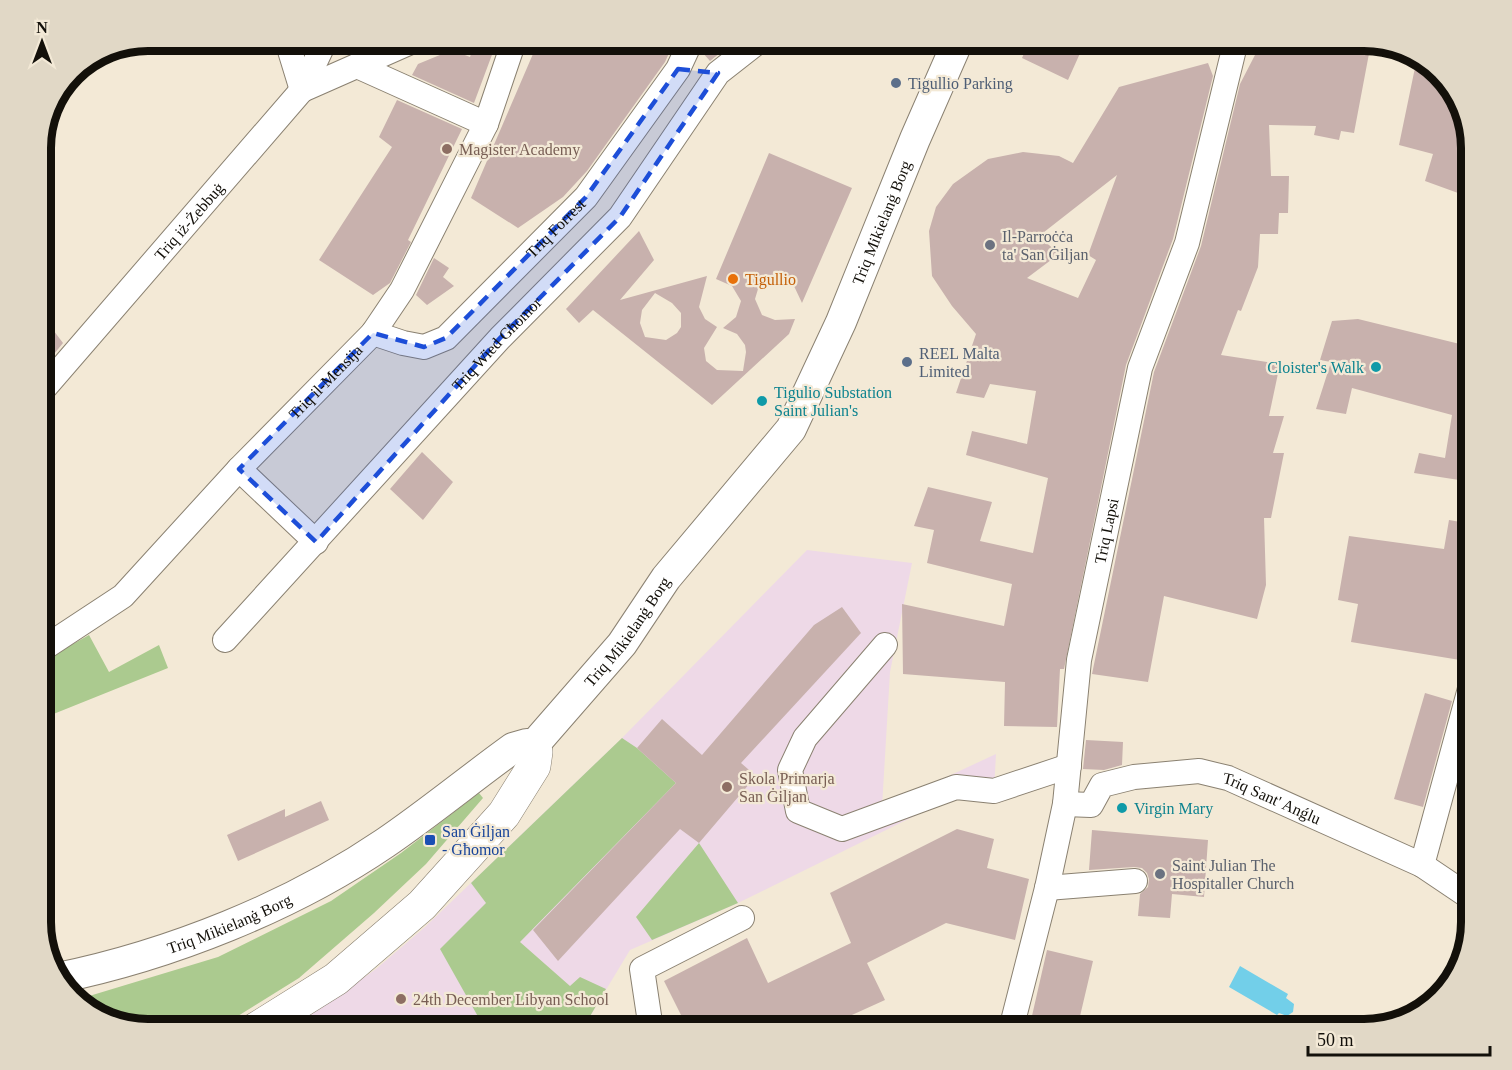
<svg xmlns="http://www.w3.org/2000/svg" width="1512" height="1070" viewBox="0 0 1512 1070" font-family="Georgia,serif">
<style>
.education{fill:#eed9e7}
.green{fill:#abca8f}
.water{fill:#72cfe9}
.building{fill:#c8b1ad;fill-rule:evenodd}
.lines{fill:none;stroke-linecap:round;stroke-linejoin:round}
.minor-casing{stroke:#8a8171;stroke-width:26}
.major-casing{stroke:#8a8171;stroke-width:32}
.highway-casing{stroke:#8a8171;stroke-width:34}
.minor{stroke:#fff;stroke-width:24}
.major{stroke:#fff;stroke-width:30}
.highway{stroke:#fff;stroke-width:33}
.marked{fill:#1d4ed8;fill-opacity:0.2;stroke:#1d4ed8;stroke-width:4.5;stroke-dasharray:12 8;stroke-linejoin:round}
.service-dot{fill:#5c6f8a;stroke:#f3e9d6;stroke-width:2}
.education-dot{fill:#8d6e63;stroke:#f3e9d6;stroke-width:2}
.worship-dot{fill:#6b7280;stroke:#f3e9d6;stroke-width:2}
.food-dot{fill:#e8710a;stroke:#f3e9d6;stroke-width:2}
.culture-dot{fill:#0f9aa8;stroke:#f3e9d6;stroke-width:2}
.transit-dot{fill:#1a4fb4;stroke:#f3e9d6;stroke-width:2}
.labels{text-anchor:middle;stroke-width:4.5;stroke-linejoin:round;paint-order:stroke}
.service-label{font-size:16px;fill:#4e5e75;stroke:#f3e9d6;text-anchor:start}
.education-label{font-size:16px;fill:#785e54;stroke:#f3e9d6;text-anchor:start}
.street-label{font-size:16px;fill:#13100a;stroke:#f3e9d6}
.worship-label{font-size:16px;fill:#5b616d;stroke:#f3e9d6;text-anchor:start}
.food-label{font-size:16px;fill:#c56008;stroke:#f3e9d6;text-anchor:start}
.culture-label{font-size:16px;fill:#0d838f;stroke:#f3e9d6;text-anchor:start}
.transit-label{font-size:16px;fill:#164399;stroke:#f3e9d6;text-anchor:start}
.rim{fill:none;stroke:#13100a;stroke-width:8}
</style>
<rect width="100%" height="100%" fill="#f3e9d6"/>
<path class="education" d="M 807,550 L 912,563 L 890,672 L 882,807 L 996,754 L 994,791 L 957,795 L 738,903 L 630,950 L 589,1018 L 592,1029 L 291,1029 L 376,969 L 425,927 L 622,738 Z"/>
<path class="green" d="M 89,635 L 109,672 L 159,645 L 168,668 L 41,719 L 41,662 Z
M 622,738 L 637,748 L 676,783 L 520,942 L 570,986 L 580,977 L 606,989 L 589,1018 L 592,1029 L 485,1029 L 440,949 L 486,903 L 471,883 Z
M 479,793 L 483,798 L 426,864 L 374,913 L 299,978 L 217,1029 L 147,1029 L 83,1008 L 76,1000 L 218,957 L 331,901 L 401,853 Z
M 699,843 L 738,903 L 652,940 L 636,917 Z"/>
<path class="water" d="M 1240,966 L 1288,994 L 1286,998 L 1294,1004 L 1293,1012 L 1287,1016 L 1279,1013 L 1277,1015 L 1229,987 Z"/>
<path class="building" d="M 539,40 L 675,40 L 665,62 L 587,171 L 563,197 L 518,228 L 471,198 Z
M 705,40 L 736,40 L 710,61 L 702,52 Z
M 1030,40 L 1086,40 L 1068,80 L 1022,58 Z
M 1270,40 L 1365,40 L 1371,43 L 1354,133 L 1341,131 L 1339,140 L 1314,135 L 1316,126 L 1269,125 L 1271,176 L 1289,176 L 1288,213 L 1279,213 L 1278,234 L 1260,234 L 1258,267 L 1241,311 L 1238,310 L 1221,355 L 1280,364 L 1269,416 L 1284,416 L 1273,453 L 1284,453 L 1271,518 L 1264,518 L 1266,585 L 1257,619 L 1164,596 L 1148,682 L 1092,674 L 1154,372 L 1201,246 L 1240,84 L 1255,55 Z
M 475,43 L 493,52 L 474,103 L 412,75 L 418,64 L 452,50 L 470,57 Z
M 1417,58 L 1429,62 L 1460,100 L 1472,147 L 1472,156 L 1458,193 L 1425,181 L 1433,154 L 1399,145 Z
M 1208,63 L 1213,76 L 1173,239 L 1126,365 L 1064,669 L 1060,669 L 1057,727 L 1004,726 L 1005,682 L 903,674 L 902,604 L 1004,626 L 1012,584 L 927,563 L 934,530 L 914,526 L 928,487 L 992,502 L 980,541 L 1033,553 L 1048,478 L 966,455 L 972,431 L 1027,444 L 1036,391 L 990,384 L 984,398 L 956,393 L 976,334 L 952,306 L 932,276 L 929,231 L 936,207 L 953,184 L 988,159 L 1023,152 L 1059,156 L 1073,163 L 1119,87 ZM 1117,175 L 1088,255 L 1096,260 L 1078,298 L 1027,278 L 1059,254 L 1039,236 Z
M 397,100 L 462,129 L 408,240 L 411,242 L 390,283 L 373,295 L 319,260 L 392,147 L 379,137 Z
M 769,153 L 852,188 L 802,303 L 794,286 L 782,279 L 769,280 L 758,289 L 755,299 L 762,315 L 775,320 L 795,319 L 789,334 L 712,405 L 593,310 L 579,323 L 566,309 L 639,231 L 654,260 L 620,300 L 707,276 L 699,307 L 705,319 L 717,327 L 704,348 L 706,361 L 717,370 L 743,371 L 746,352 L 745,345 L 737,334 L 723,328 L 736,317 L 741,301 L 732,286 L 716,279 ZM 655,293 L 672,303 L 681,313 L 681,327 L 677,333 L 666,340 L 645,337 L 640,323 L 642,310 Z
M 434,258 L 449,268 L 443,277 L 454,286 L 427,305 L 416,295 Z
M 41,314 L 63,343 L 41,370 Z
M 1358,319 L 1472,347 L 1472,482 L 1414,473 L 1419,453 L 1445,458 L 1452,415 L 1352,388 L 1346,414 L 1316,409 L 1331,362 L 1320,360 L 1332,321 Z
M 422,452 L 453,482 L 423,520 L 390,489 Z
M 1449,520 L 1472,524 L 1472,662 L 1351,642 L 1358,604 L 1338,600 L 1349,536 L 1444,549 Z
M 842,607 L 861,633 L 741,763 L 756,776 L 699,843 L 680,829 L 558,961 L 533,930 L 676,783 L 637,748 L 662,719 L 702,755 L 814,625 Z
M 1425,693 L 1452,701 L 1423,807 L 1394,799 Z
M 1086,740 L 1123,742 L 1122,765 L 1104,770 L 1083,769 Z
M 321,801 L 329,820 L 238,861 L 227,835 L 285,809 L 285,817 Z
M 957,829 L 994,839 L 987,868 L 1029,879 L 1015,940 L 946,923 L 867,963 L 885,1000 L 821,1029 L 678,1029 L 681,1015 L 664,981 L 747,938 L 768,983 L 851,943 L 830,893 Z
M 1092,830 L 1208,840 L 1204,897 L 1172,894 L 1170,918 L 1138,916 L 1140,894 L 1148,887 L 1149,879 L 1147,873 L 1142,868 L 1134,867 L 1089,870 Z
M 1047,950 L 1093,961 L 1077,1029 L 1029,1029 Z"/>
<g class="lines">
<defs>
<g id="minor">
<path d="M 287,41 L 302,90 L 413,41"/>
<path d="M 1201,42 L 1209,41"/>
<path d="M 357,66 L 486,124"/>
<path id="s1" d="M 373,333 L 403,343 L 424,347 L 446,338 L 586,197 L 678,69 L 691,41"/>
<path id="s2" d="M 41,392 L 302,90 L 325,41"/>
<path d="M 239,469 L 316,542"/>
<path id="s3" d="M 225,640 L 500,338 L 620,217 L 718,73 L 759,41"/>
<path d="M 885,645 L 805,738 L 790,770 L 798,811 L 842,829 L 956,787 L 994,791 L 1069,766"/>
<path id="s4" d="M 41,650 L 123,596 L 239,469 L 373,333 L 402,290 L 486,124 L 514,41"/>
<path id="s5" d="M 1065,804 L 1091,805 L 1102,785 L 1134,777 L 1199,771 L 1228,778 L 1422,865 L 1471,898"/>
<path d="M 1422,865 L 1471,685"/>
<path d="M 1047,888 L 1135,881"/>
<path d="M 651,1029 L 642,969 L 742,918"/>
<path id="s6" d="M 1011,1029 L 1047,888 L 1065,804 L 1079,660 L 1140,368 L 1187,243 L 1236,41"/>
</g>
<g id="major">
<path id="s7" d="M 58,978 C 170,955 291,907 385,843 C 429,813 470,779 513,748 L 527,744 L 534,745 L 622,644 L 666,578 L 791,429 L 841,322 L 915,139 L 958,41"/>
</g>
<path id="highway" d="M 256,1029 L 336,979 L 422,905 L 504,814 L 534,766 L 536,752 L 534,745"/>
</defs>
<use href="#minor" class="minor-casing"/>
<use href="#major" class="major-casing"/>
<use href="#highway" class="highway-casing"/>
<use href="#minor" class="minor"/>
<use href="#major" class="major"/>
<use href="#highway" class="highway"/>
</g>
<path class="marked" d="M 678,69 L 718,73 L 620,217 L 500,338 L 316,542 L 239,469 L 373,333 L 424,347 L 446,338 L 586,197 Z"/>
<g class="service-dot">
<circle cx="896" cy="83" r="6"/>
<circle cx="907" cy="362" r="6"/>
</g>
<g class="education-dot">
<circle cx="447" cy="149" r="6"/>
<circle cx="727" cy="787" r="6"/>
<circle cx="401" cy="999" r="6"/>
</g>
<g class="worship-dot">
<circle cx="990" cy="245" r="6"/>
<circle cx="1160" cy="874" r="6"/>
</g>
<circle class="food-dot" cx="733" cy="279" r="6"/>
<g class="culture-dot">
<circle cx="1376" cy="367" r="6"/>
<circle cx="762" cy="401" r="6"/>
<circle cx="1122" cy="808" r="6"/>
</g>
<rect class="transit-dot" x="424" y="834" width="12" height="12" rx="3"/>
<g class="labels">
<g class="service-label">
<text x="908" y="89">Tigullio Parking</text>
<text x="919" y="359">REEL Malta<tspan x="919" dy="18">Limited</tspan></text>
</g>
<g class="education-label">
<text x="459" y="155">Magister Academy</text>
<text x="739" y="784">Skola Primarja<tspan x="739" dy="18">San Ġiljan</tspan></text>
<text x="413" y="1005">24th December Libyan School</text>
</g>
<g class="street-label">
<text dy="6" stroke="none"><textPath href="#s2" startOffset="226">Triq iż-Żebbuġ</textPath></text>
<text dy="6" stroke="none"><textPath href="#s7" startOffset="1170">Triq Mikielanġ Borg</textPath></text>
<text dy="6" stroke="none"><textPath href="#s1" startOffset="232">Triq Forrest</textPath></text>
<text dy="6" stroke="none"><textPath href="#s3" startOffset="402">Triq Wied Għomor</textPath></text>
<text dy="6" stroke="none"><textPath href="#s4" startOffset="393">Triq il-Mensija</textPath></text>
<text dy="6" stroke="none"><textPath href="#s6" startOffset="508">Triq Lapsi</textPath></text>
<text dy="6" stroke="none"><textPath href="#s7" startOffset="684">Triq Mikielanġ Borg</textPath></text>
<text dy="6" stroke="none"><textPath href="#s5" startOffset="225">Triq Sant' Anǵlu</textPath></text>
<text dy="6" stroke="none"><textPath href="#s7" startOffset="180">Triq Mikielanġ Borg</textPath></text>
</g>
<g class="worship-label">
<text x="1002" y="242">Il-Parroċċa<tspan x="1002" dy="18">ta' San Ġiljan</tspan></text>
<text x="1172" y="871">Saint Julian The<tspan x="1172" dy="18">Hospitaller Church</tspan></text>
</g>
<g class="food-label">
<text x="745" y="285">Tigullio</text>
</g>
<g class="culture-label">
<text x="1364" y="373" text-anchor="end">Cloister's Walk</text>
<text x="774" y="398">Tigulio Substation<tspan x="774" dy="18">Saint Julian's</tspan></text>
<text x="1134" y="814">Virgin Mary</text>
</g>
<g class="transit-label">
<text x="442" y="837">San Ġiljan<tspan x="442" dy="18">- Għomor</tspan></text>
</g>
</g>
<path d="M0 0H1512V1070H0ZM148 51H1364A97 97 0 0 1 1461 148V922A97 97 0 0 1 1364 1019H148A97 97 0 0 1 51 922V148A97 97 0 0 1 148 51Z" fill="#e1d8c6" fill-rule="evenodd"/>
<path class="rim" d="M148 51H1364A97 97 0 0 1 1461 148V922A97 97 0 0 1 1364 1019H148A97 97 0 0 1 51 922V148A97 97 0 0 1 148 51Z"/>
<g transform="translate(42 42)" stroke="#f3e9d6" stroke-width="4.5" paint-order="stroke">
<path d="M0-4.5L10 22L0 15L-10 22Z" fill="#13100a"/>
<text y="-9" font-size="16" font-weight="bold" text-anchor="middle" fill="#13100a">N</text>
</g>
<path d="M1308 1046v9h182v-9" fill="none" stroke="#13100a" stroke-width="3"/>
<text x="1317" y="1046" font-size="18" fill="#13100a" stroke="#f3e9d6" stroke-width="4.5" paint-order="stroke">50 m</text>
</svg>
